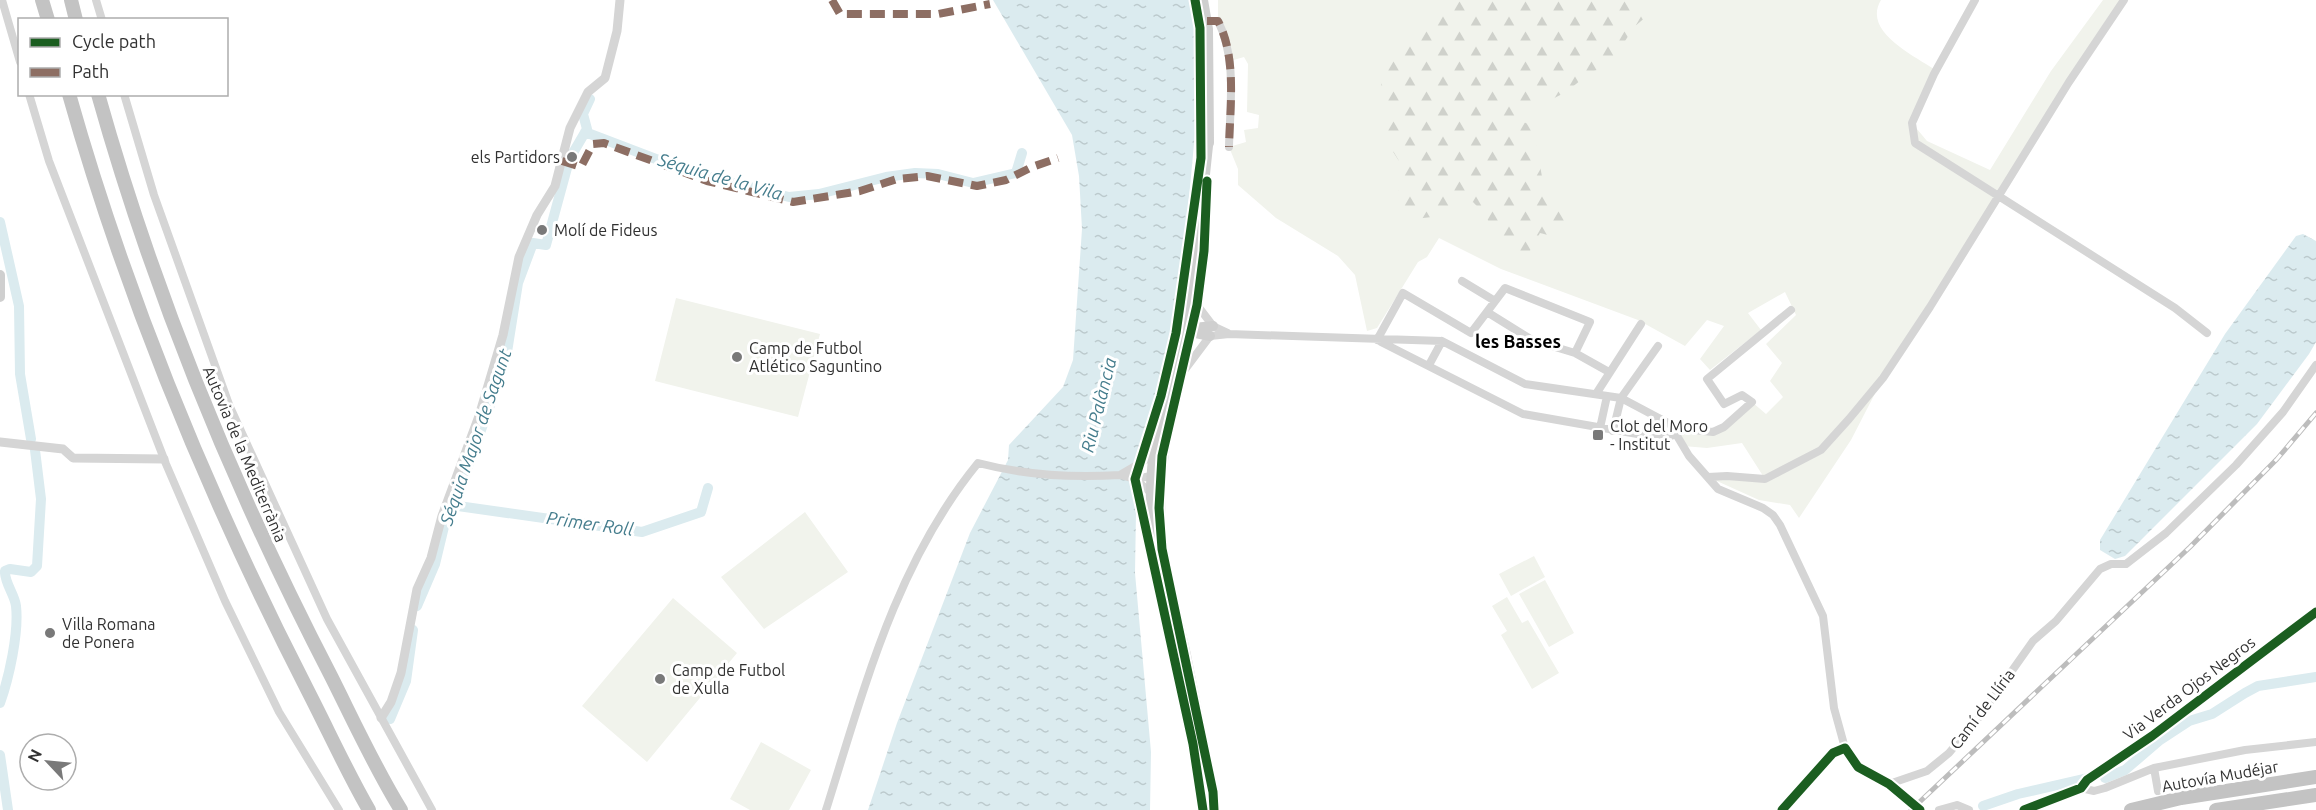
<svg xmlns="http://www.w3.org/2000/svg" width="2316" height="810" viewBox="0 0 2316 810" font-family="Ubuntu,sans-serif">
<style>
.grass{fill:#f1f3ec}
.forest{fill:url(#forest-firs)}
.water{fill:url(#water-ripples)}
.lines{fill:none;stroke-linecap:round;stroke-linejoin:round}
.canal{stroke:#dbebef;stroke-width:10}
.minor{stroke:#d5d5d5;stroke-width:8}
.tertiary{stroke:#d5d5d5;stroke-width:9}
.secondary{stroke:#cfcfcf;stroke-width:10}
.motorway{stroke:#c3c3c3;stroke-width:14}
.rail-casing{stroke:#bdbdbd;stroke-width:5}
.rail{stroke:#fff;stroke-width:3;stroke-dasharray:9;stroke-linecap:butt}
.quiet{stroke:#8d6e63;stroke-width:8;stroke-dasharray:15 8;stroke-linecap:butt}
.cycleway-casing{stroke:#fff;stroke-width:13}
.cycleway{stroke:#1b5e20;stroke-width:9}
.poi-dot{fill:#797979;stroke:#fff;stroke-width:2}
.labels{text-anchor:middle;stroke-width:6;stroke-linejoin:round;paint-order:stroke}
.poi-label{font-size:16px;fill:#313131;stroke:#fff;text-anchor:start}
.street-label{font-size:16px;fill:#313131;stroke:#fff}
.water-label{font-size:18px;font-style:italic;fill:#457d8d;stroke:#fff}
.neighbourhood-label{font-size:18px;font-weight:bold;fill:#000;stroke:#fff}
</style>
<defs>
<pattern id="forest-firs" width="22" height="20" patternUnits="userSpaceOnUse" patternTransform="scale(1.5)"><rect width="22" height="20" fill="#f1f3ec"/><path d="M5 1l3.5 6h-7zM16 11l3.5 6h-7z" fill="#cfd1cb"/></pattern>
<pattern id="water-ripples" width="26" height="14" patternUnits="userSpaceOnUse" patternTransform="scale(1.5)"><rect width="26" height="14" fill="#dbebef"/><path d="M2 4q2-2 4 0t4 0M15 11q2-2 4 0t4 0" fill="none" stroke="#bccacd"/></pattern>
</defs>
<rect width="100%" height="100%" fill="#fff"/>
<path class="grass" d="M 1218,0 L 1881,0 C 1862,31 1913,55 1934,69 L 1912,123 L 1927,141 L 1990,170 L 2051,71 L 2103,0 L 2121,0 L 1883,378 L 1851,440 L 1799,518 L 1790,505 L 1759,500 L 1708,477 L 1765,479 L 1742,443 L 1707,448 L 1683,446 L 1676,435 L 1683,429 L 1713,432 L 1752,402 L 1766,414 L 1783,397 L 1770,381 L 1782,363 L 1766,344 L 1796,315 L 1785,292 L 1748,313 L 1761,330 L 1710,370 L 1700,359 L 1724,326 L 1707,320 L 1685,346 L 1638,320 L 1501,269 L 1439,238 L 1427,257 L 1418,262 L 1377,328 L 1367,331 L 1355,275 L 1338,256 L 1276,218 L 1238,185 L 1238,169 L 1229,147 L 1246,142 L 1244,130 L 1258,128 L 1259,115 L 1247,112 L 1248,64 L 1244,57 L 1230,61 L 1218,21 Z
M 676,298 L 820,334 L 798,417 L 655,381 Z
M 805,512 L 848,572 L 764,629 L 721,577 Z
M 1534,556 L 1545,577 L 1511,596 L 1499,574 Z
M 1545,580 L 1574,633 L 1549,647 L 1519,594 Z
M 1507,597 L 1522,623 L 1528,620 L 1559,673 L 1532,689 L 1501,635 L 1507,631 L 1492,606 Z
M 673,598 L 737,653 L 647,762 L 582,706 Z
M 761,742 L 811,770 L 789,810 L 750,810 L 730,799 Z"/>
<path class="forest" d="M 1461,0 L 1650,0 L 1654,4 L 1647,16 L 1634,27 L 1609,66 L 1591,72 L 1566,92 L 1533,109 L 1521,121 L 1531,125 C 1540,150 1539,174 1548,199 L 1562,206 L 1567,224 C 1558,235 1554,237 1540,233 L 1530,251 L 1518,254 C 1494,237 1492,221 1473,202 L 1460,205 L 1441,216 L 1405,220 L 1397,198 L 1404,169 L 1385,139 L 1384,101 L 1380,77 L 1383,57 L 1410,32 L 1425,28 Z"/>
<path class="water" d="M 993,0 L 1195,0 L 1197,112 L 1183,262 L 1163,370 L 1137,453 L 1135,573 L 1151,752 L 1150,810 L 868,810 L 897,723 L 970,533 L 1008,460 L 1009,445 L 1063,387 L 1073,360 L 1082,229 L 1079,176 L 1072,135 Z
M 2303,234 L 2316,241 L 2316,342 L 2309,354 L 2257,424 L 2125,556 L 2115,559 L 2100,550 L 2100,540 L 2225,334 L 2296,236 Z"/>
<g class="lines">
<path class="canal" d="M 585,132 L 690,172 L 789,197 L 819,194 L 886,177 L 915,173 L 938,174 L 973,183 L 1016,173 L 1022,153
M 570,158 L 587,129 L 583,114 L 590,99
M 0,222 L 19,306 L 20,374 L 31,439
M 451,505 L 642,532 L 701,512 L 708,488
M 417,606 L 435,564 L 448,510 L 468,466 L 490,405 L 497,372 L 507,352 L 518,283 L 533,243 L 546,245 L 567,168
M 0,703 C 9,678 19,633 16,606 C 15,595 4,582 5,571 L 10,569 L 31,572 L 37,566 L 41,499 L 35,450
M 390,719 L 406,681 L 413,630
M 0,755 L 8,810
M 2105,778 L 2125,770 L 2160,740 L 2189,721 L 2212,714 L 2245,693 L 2258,686 L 2316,677
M 1983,806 L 2018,794 L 2092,777"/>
<path class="minor" d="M 2,0 L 20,62
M 96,0 L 102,20
M 1975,0 L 1934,74 L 1912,123 L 1915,143 L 2175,308 L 2207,333
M 1207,21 L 1218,21 C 1237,58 1230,106 1229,147
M 29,94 L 49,161 L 166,464 L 225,601 L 279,712 L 339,810
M 124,94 L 154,195 L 230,407 L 327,619 L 432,810
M 1462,281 L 1495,301
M 1197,305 L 1213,326 L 1228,333
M 1487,312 L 1532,340 L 1575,353 L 1609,372
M 1377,340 L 1403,293 L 1471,333 L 1505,288 L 1590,322 L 1575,353
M 1381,342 L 1523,414 L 1666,439 L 1683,429 L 1713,432 L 1724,427 L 1752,402 L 1742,395 L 1724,404 L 1707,379 L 1791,310
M 1429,365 L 1442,341
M 1183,372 L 1210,336 L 1229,334 L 1442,341 L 1525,384 L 1621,398 L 1670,424 L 1689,456 L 1718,489 L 1763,508 L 1773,515 L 1780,525 L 1823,616 L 1834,708 L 1845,748 L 1858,767 L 1889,784 L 1920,810
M 1596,394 L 1641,324
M 1600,428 L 1607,396
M 1613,431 L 1621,398 L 1658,346
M 1708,477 L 1727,476 L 1765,479 L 1821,450 L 1849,419 L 1883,378 L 1930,307 L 2069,82 L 2124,0
M 1135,479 L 1151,476 L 1153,473
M 1150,492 L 1135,479 L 1120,475 L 1154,455
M 2154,768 L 2158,791
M 1889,784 L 1927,771 L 1949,753 L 1980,716 L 2033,641 L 2056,621 L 2100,569 L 2111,564 L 2126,564 L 2166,533 L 2236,465 L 2283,412 L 2316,365
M 826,810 C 864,689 896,563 978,463 C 1024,475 1072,478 1120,475
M 1939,810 L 1957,805 L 1969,810
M 2024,810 L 2081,788 L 2094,791 L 2105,788 L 2154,768 L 2245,750 L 2316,742"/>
<path class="tertiary" d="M 0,442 L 63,449 L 73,458 L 164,459
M 381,718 L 391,702 L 401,673 L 417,589 L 431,558 L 442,516 L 479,416 L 503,335 L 519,257 L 537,215 L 555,186 L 570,128 L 588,92 L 605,78 L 617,31 L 620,0"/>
<path class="secondary" d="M 1203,0 L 1208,29 L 1209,143
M 1209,137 C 1203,190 1199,243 1189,295 C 1176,365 1148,435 1151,506 L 1186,655 L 1213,792 L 1214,810
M 0,275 L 0,297
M 1191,332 L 1210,336
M 1188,334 L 1194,328 L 1213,326
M 1161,525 C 1154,424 1201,330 1205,230"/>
<path class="motorway" d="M 42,0 L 48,20
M 71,0 L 76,20
M 69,94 C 128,303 210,500 309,693 C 329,732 347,772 369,810
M 98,94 C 155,297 235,491 332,678 C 354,722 375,768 401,810
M 2131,810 L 2181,798 L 2316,777
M 2216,810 L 2316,795"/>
<defs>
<path id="rail" d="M 1911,810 L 2190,547 L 2277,459 L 2316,413"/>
</defs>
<use href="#rail" class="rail-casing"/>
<use href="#rail" class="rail"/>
<path class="quiet" d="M 832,0 L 840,14 L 938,14 L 990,4
M 1207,21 L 1218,21 C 1237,58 1230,106 1229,147
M 562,161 L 581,167 L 593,144 L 604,143 L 707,181 L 793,202 L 860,191 L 897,179 L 927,176 L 977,186 L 1006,180 L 1032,167 L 1058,158"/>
<defs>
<path id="cycleway" d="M 1195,0 L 1200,28 L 1201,158 L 1176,333 L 1161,396 L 1135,479 L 1193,744 L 1203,810
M 1207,181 L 1204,251 L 1197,305 L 1162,456 L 1159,508 L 1162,549 L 1213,792 L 1214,810
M 1782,810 L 1833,753 L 1845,748 L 1858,767 L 1889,784 L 1920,810
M 2024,810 L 2081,788 L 2087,780 L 2152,736 L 2316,612"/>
</defs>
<use href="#cycleway" class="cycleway-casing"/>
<use href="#cycleway" class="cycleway"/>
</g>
<g class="poi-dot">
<circle cx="572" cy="157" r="6"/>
<circle cx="542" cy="230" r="6"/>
<circle cx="737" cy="357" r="6"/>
<rect x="1592" y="429" width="12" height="12" rx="3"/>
<circle cx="50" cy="633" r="6"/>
<circle cx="660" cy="679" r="6"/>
</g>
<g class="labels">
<g class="poi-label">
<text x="560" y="163" text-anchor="end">els Partidors</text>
<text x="554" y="236">Molí de Fideus</text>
<text x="749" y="354">Camp de Futbol<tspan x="749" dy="18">Atlético Saguntino</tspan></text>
<text x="1610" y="432">Clot del Moro<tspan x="1610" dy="18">- Institut</tspan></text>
<text x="62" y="630">Villa Romana<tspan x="62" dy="18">de Ponera</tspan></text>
<text x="672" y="676">Camp de Futbol<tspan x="672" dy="18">de Xulla</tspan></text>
</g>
<g class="street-label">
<text transform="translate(245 454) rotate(67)" y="6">Autovia de la Mediterrània</text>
<text transform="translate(2189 688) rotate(-37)" y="6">Via Verda Ojos Negros</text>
<text transform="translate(1982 709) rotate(-53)" y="6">Camí de Llíria</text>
<text transform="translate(2220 776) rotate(-10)" y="6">Autovía Mudéjar</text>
</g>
<g class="water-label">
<text transform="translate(720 177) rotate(16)" y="6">Séquia de la Vila</text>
<text transform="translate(1099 405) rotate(-76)" y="6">Riu Palància</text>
<text transform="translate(476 437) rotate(-71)" y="6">Séquia Major de Sagunt</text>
<text transform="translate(590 524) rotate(8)" y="6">Primer Roll</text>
</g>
<g class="neighbourhood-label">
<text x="1518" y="348">les Basses</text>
</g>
</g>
<rect x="18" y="18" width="210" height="78" fill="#ffffff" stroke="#adadad" stroke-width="1.5"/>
<rect x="30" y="38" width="30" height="9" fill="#1b5e20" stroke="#adadad" stroke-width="1.5"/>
<text x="72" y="48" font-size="18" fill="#313131">Cycle path</text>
<rect x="30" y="68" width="30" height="9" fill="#8d6e63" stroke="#adadad" stroke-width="1.5"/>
<text x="72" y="78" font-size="18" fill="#313131">Path</text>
<g transform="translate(48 762) rotate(296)"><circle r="28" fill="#ffffff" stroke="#adadad" stroke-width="1.5"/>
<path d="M0-4.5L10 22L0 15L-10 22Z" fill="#797979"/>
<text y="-9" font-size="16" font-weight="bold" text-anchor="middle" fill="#313131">N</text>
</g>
</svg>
